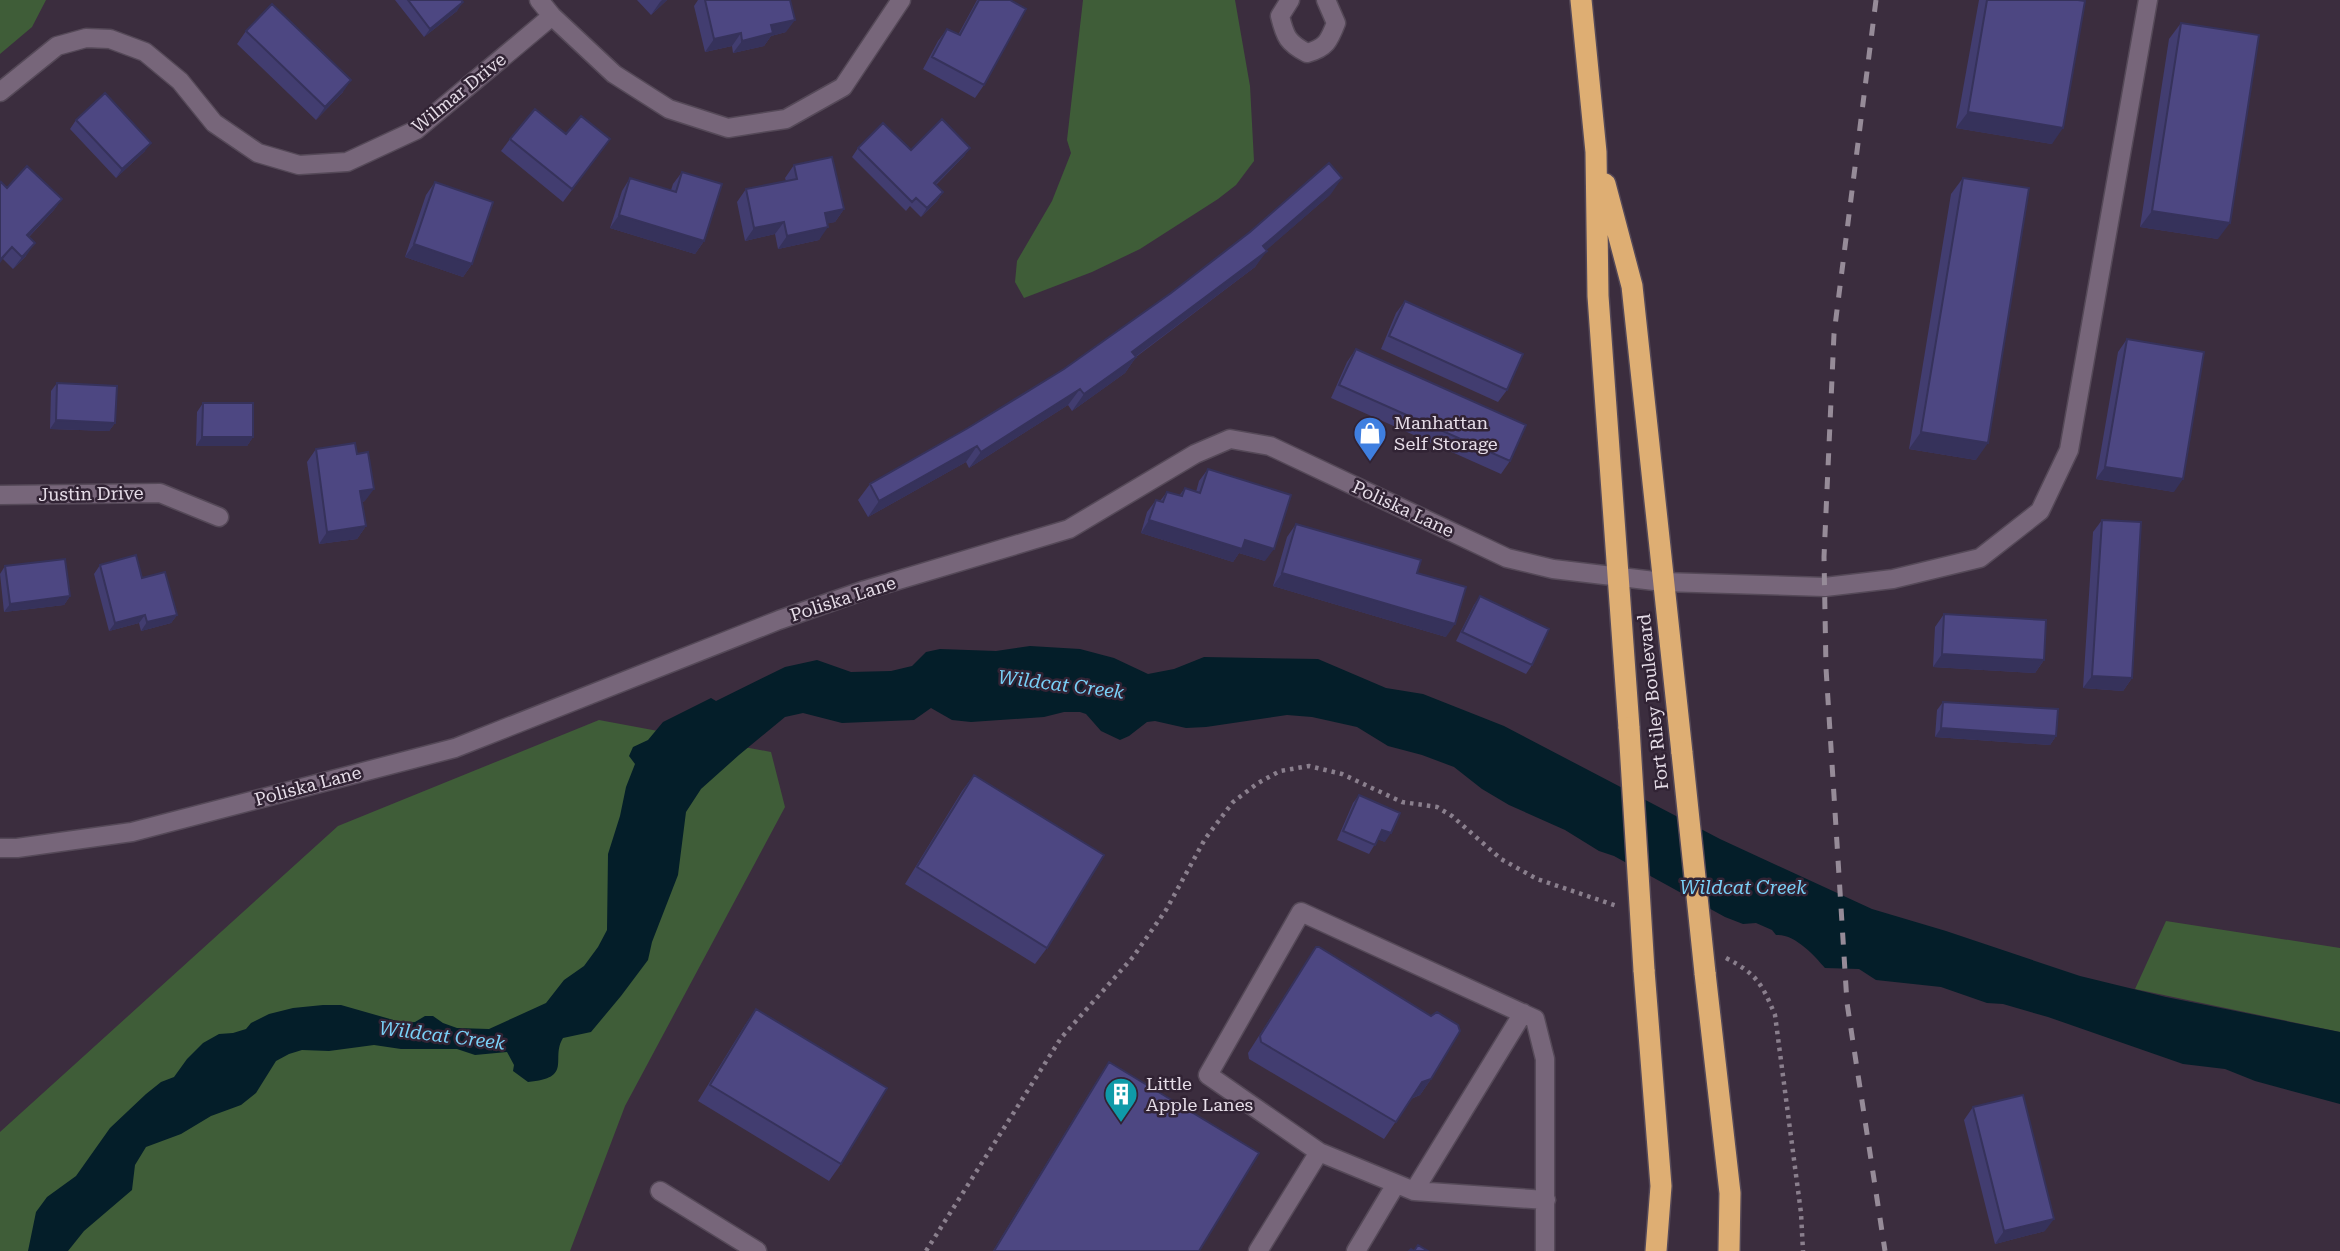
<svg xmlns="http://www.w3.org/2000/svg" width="2340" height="1251" viewBox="0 0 2340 1251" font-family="'Roboto Serif',serif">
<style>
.green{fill:#3f5d38}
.water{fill:#041e29}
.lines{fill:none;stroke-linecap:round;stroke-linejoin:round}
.minor-casing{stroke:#554958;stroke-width:21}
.highway-casing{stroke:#554958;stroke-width:24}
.path{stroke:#8a7f8d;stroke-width:4.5;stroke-dasharray:3.5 5;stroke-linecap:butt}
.minor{stroke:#77667a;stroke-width:18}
.highway{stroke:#deae73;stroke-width:21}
.rail{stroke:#968b98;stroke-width:5;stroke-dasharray:12 12;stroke-linecap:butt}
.highway-bridge-casing{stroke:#554958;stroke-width:24;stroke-linecap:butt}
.highway-bridge{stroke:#deae73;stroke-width:21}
.wall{fill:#423d70}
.shaded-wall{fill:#36325b}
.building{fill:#4d4782;stroke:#36325b;stroke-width:2}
.labels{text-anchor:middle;stroke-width:5;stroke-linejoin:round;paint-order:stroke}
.street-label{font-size:18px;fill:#e6dde8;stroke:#312334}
.poi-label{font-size:18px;fill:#e6dde8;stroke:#312334;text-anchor:start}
.water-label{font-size:19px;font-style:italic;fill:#79d0f7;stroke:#312334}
</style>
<rect width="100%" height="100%" fill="#3b2d3e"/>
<path class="green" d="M 0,0 L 46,0 L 32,27 L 0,54 Z
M 1083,0 L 1235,0 L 1250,86 L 1254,161 L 1236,185 L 1218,199 L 1140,249 L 1092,272 L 1024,298 L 1015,282 L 1017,261 L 1052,201 L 1071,153 L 1067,140 Z
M 599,720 L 771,752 L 785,807 L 625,1106 L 570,1251 L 0,1251 L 0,1132 L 338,826 Z
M 2166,921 L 2340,948 L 2340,1032 L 2135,989 Z"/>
<path class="water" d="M 1030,646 L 1080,649 L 1114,658 L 1148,674 L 1174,669 L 1204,657 L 1318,659 L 1386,688 L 1423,694 L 1504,726 L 1720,839 L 1872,909 L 1946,931 L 2080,976 L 2166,997 L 2340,1032 L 2340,1104 L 2255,1081 L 2225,1069 L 2183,1064 L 2048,1017 L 2003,1004 L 1987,1003 L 1941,987 L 1876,980 L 1859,969 L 1825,968 C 1815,956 1794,933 1776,935 L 1772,930 L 1756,923 L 1743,924 L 1725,917 L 1614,856 L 1599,851 L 1565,830 L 1509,805 L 1482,789 L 1454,767 L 1422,755 L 1388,746 L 1357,727 L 1312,717 L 1287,715 L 1206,727 L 1186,728 L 1155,721 L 1147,722 L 1129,736 L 1120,740 L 1101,731 L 1086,714 L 1080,712 L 1064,712 L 1044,717 L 971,722 L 952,720 L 931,708 L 914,720 L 842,723 L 803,713 L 785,717 L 739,755 L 701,789 L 686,812 L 678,875 L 652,942 L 648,960 L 621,996 L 591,1032 L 563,1038 C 550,1059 574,1078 528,1082 L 513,1071 L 514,1065 L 507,1052 L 475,1055 L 457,1049 L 401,1049 L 374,1045 L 329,1051 L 302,1050 L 289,1054 L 276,1061 L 256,1093 L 241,1105 L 211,1116 L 181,1134 L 146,1147 L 135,1165 L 132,1190 L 84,1231 L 68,1251 L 28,1251 L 36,1212 L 47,1197 L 76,1176 L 110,1128 L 146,1094 L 161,1082 L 174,1077 L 187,1059 L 203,1043 L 219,1034 L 233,1033 L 246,1029 L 251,1023 L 269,1014 L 293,1008 L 323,1005 L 341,1005 L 404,1023 L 415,1022 L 425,1016 L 433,1016 L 443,1023 L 457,1028 L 489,1029 L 546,1003 L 564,980 L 584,966 L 598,947 L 607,930 L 608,854 L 620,816 L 626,787 L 635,764 L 629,756 L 633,747 L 648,740 L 663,722 L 711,698 L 716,701 L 785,667 L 817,660 L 851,672 L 891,671 L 912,666 L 926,652 L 940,649 L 996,651 Z"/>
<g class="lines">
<defs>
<path id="minor" d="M 539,0 L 552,16 L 614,74 L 669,109 L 728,128 L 786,119 L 843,87 L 901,0
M 1290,0 L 1280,16 C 1285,37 1288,43 1307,53 C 1326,48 1329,41 1336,23 L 1326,0
M 0,92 L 57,46 L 86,38 L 110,39 L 145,52 L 180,81 L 214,123 L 258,153 L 299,165 L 347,162 L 416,130 L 552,16
M 0,495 L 160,493 L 219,517
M 0,848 L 17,848 L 132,832 L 455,748 L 779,620 L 865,590 L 1069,529 L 1195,454 L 1230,439 L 1270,446 L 1507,558 L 1553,569 L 1663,582 L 1825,587 L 1893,579 L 1980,558 L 2040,511 L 2069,450 L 2148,0
M 1319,1152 L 1414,1191 L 1546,1200
M 660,1191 L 757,1251
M 1414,1191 L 1523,1013
M 1258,1251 L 1319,1152 L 1208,1075 L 1301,912 L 1535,1019 L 1545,1059 L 1545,1251
M 1356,1251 L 1396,1184"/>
<path id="highway" d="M 1581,0 L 1596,152 L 1598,296 L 1629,728
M 1605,184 L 1632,286 L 1682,753
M 1644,970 L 1661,1186 L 1656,1251
M 1705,973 L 1730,1193 L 1729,1251"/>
</defs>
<use href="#minor" class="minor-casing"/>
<use href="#highway" class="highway-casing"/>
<path class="path" d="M 1726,958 C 1757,974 1762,984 1775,1015 L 1801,1213 L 1803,1251
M 926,1251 L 1061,1038 L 1133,957 L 1166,910 L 1205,839 L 1233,802 L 1258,783 L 1280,771 L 1309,766 L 1342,774 L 1402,802 L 1437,807 L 1452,816 L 1501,859 L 1537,879 L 1617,906"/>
<use href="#minor" class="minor"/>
<use href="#highway" class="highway"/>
<path class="rail" d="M 1876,0 L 1834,334 L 1824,557 L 1826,668 L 1847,1003 L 1885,1251"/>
<defs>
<path id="highway-bridge" d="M 1629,728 L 1644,970
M 1682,753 L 1705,973"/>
</defs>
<use href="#highway-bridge" class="highway-bridge-casing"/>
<use href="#highway-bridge" class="highway-bridge"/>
</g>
<path class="wall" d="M 395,0 L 461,0 L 457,11 L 424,37 Z
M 637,0 L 667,0 L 651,15 Z
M 698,0 L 790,0 L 786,32 L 771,36 L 764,46 L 733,53 L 732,46 L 705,52 L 694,6 Z
M 977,0 L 1010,0 L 984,85 L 975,98 L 923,69 L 938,41 L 947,29 L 958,35 Z
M 1979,0 L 2078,0 L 2052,144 L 1956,128 Z
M 2181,23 L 2218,239 L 2140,227 L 2169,39 Z
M 246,31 L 343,92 L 316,120 L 237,44 Z
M 76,120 L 145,151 L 116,178 L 70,129 Z
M 566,134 L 610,139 L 563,202 L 501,151 L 510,139 Z
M 858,148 L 911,150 L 970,148 L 964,156 L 936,185 L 943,192 L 937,201 L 921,217 L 910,206 L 906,211 L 852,157 Z
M 794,165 L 844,209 L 835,222 L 828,223 L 819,240 L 778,249 L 775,234 L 745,241 L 737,202 L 746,189 L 786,181 L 785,178 Z
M 682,172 L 704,241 L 695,254 L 610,228 L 622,191 L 630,178 L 671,190 L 673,184 Z
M 1963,178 L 1976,460 L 1909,449 L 1951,194 Z
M 435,182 L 472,264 L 463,277 L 405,257 L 426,195 Z
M 7,188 L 62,199 L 53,211 L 29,237 L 26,256 L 13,269 L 3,259 Z
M 1331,194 L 1266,250 L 1255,267 L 1136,357 L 1125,373 L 1072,411 L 1068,405 L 969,468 L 966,462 L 868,517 L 858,500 L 870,484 L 968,428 L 1064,369 Z
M 1405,301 L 1507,390 L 1498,402 L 1381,349 L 1396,313 Z
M 2127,339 L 2174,492 L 2096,479 L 2118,352 Z
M 1356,349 L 1510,461 L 1501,474 L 1331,398 L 1347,362 Z
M 57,383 L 115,423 L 109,431 L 50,429 L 51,391 Z
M 203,403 L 253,437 L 247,446 L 196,446 L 197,412 Z
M 316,449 L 365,501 L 362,502 L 366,526 L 357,539 L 319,544 L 307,462 Z
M 1208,469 L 1265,561 L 1239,553 L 1233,562 L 1141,533 L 1147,512 L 1156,500 L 1160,501 L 1167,492 L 1179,496 L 1185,488 L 1196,492 L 1199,481 Z
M 2102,520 L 2132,678 L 2123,691 L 2083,688 L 2093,532 Z
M 1296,524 L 1417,573 L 1446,637 L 1273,586 L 1287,537 Z
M 100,565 L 142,578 L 177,615 L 171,623 L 141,631 L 139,623 L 109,631 L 94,574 Z
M 5,566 L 70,596 L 64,605 L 4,612 L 0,574 Z
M 1480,596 L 1532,665 L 1526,674 L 1456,641 L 1474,605 Z
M 1944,614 L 2044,660 L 2035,673 L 1933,667 L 1935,627 Z
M 1943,702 L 2056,736 L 2050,745 L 1935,737 L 1937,710 Z
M 974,775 L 1047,948 L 1035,964 L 905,884 L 962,791 Z
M 1359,795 L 1385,842 L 1378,839 L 1369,854 L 1337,840 L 1353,803 Z
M 1316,947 L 1431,1079 L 1420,1095 L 1411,1099 L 1384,1139 L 1249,1059 L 1248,1053 Z
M 756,1009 L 841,1164 L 829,1181 L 698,1101 L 745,1025 Z
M 1109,1062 L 1199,1251 L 993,1251 L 1098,1079 Z
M 1973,1107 L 2045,1231 L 1995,1244 L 1964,1120 Z"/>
<path class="shaded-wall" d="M 662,0 L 667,0 L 651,15 L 660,2 Z
M 463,2 L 457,11 L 424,37 L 430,29 Z
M 795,20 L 786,32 L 771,36 L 764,46 L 733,53 L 742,41 L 771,25 Z
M 741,33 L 732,46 L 705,52 L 714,39 Z
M 351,80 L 343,92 L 316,120 L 325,107 Z
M 1968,112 L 2063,128 L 2052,144 L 1956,128 Z
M 151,143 L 145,151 L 116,178 L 122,169 Z
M 970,148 L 964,156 L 928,192 L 934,183 Z
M 1342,178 L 1331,194 L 1254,261 L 1267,251 L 1255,267 L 1127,363 L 1136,357 L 1125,373 L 1072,411 L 1084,394 L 1132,352 L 1263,246 Z
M 943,192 L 937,201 L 921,217 L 927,208 Z
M 62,199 L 53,211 L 18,248 L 27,235 Z
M 844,209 L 835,222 L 817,226 L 825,213 Z
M 2152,211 L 2230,223 L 2218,239 L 2140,227 Z
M 619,215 L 704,241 L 695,254 L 610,228 Z
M 784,222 L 775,234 L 745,241 L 754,228 Z
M 828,227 L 819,240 L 778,249 L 787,236 Z
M 35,243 L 26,256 L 13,269 L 22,257 Z
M 414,244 L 472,264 L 463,277 L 405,257 Z
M 12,247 L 0,263 L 0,260 Z
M 1080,389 L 1068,405 L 969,468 L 981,452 Z
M 56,420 L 115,423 L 109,431 L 50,429 Z
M 1921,432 L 1988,443 L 1976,460 L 1909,449 Z
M 202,437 L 253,437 L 247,446 L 196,446 Z
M 977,446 L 966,462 L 868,517 L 879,501 Z
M 2105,467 L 2183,479 L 2174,492 L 2096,479 Z
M 374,489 L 365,501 L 352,503 L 360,491 Z
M 1149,520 L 1245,540 L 1274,549 L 1265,561 L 1239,553 L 1233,562 L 1141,533 Z
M 366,526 L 357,539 L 319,544 L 327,532 Z
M 1282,573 L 1455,624 L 1446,637 L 1273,586 Z
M 70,596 L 64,605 L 4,612 L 10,604 Z
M 145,615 L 139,623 L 109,631 L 115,623 Z
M 177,615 L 171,623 L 141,631 L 147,622 Z
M 1942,654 L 2044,660 L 2035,673 L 1933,667 Z
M 2092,676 L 2132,678 L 2123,691 L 2083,688 Z
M 1941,728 L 2056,736 L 2050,745 L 1935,737 Z
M 1382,830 L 1391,833 L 1385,842 L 1376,839 Z
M 1431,1079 L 1420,1095 L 1410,1099 L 1422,1082 Z
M 2054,1219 L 2045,1231 L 1995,1244 L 2004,1231 Z"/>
<path class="building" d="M 408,0 L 461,0 L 463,2 L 430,29 Z
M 705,0 L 790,0 L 795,20 L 771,25 L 773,33 L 742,41 L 741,33 L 714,39 Z
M 979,0 L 1010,0 L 1026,9 L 984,85 L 932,57 L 947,29 L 960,35 Z
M 1987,0 L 2078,0 L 2085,1 L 2063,128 L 1968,112 Z
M 272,4 L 351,80 L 325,107 L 246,31 Z
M 2181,23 L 2259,35 L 2230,223 L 2152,211 Z
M 105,93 L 151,143 L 122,169 L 76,120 Z
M 535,109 L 566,134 L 581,116 L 610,139 L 572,189 L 510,139 Z
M 942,119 L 970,148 L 934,183 L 943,192 L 927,208 L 916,198 L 912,202 L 858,148 L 883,123 L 911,150 Z
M 832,157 L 844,209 L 825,213 L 828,227 L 787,236 L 784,222 L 754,228 L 746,189 L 797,179 L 794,165 Z
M 1329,163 L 1342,178 L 1263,246 L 1267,251 L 1132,352 L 1136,357 L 1084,394 L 1080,389 L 981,452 L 977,446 L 879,501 L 870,484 L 968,428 L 1064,369 L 1171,293 L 1250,232 Z
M 27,166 L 62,199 L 27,235 L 35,243 L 22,257 L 12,247 L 0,260 L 0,184 L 1,182 L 7,188 Z
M 682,172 L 722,184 L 704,241 L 619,215 L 630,178 L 676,192 Z
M 1963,178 L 2029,188 L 1988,443 L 1921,432 Z
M 435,182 L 493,202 L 472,264 L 414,244 Z
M 1405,301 L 1523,354 L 1507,390 L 1389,336 Z
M 2127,339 L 2204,352 L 2183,479 L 2105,467 Z
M 1356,349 L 1526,425 L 1510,461 L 1339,385 Z
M 57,383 L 117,386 L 115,423 L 56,420 Z
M 203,403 L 253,403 L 253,437 L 202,437 Z
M 355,443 L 357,454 L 368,452 L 374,489 L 360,491 L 366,526 L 327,532 L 316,449 Z
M 1208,469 L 1291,495 L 1274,549 L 1245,540 L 1242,549 L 1149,520 L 1156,500 L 1163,502 L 1167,492 L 1182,496 L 1185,488 L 1200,493 Z
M 2102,520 L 2141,522 L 2132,678 L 2092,676 Z
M 1296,524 L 1421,560 L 1417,573 L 1466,587 L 1455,624 L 1282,573 Z
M 136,555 L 142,578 L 165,572 L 177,615 L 147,622 L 145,615 L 115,623 L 100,565 Z
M 65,559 L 70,596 L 10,604 L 5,566 Z
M 1480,596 L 1549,629 L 1532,665 L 1462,632 Z
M 1944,614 L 2046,620 L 2044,660 L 1942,654 Z
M 1943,702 L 2058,709 L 2056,736 L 1941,728 Z
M 974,775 L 1104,855 L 1047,948 L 917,867 Z
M 1359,795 L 1400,813 L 1391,833 L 1382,830 L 1375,845 L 1343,831 Z
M 1316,947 L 1319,947 L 1431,1016 L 1437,1012 L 1458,1025 L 1460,1031 L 1431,1079 L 1422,1082 L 1396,1122 L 1261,1042 L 1260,1036 Z
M 756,1009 L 887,1088 L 841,1164 L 710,1085 Z
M 1109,1062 L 1259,1153 L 1199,1251 L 994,1251 Z
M 2023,1095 L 2054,1219 L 2004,1231 L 1973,1107 Z
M 1418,1245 L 1428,1251 L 1409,1251 L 1411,1249 L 1414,1251 Z"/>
<defs>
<symbol id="shop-pin" viewBox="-11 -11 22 30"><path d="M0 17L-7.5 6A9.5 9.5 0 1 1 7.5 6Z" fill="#3f7fe0" stroke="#312334"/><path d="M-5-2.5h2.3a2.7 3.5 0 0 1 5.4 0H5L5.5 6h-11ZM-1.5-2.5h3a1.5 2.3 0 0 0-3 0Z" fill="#fff"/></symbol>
<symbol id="building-pin" viewBox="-11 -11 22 30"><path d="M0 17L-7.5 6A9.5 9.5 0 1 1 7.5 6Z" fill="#0f9aa8" stroke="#312334"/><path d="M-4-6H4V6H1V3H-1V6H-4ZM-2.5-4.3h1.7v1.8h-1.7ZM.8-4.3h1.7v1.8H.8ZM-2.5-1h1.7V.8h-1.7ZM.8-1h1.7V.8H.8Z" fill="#fff"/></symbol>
</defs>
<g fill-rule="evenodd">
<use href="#shop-pin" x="1351" y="414" width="38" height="52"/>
<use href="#building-pin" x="1102" y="1075" width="38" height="52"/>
</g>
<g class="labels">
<g class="street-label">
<text transform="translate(459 93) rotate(-39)" y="6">Wilmar Drive</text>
<text transform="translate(91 494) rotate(-1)" y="6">Justin Drive</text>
<text transform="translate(1403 509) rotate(25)" y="6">Poliska Lane</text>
<text transform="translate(843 599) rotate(-18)" y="6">Poliska Lane</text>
<text transform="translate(1653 702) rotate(-96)" y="6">Fort Riley Boulevard</text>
<text transform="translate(308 786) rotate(-15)" y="6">Poliska Lane</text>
</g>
<g class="poi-label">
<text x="1394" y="429">Manhattan<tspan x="1394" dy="21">Self Storage</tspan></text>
<text x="1146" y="1090">Little<tspan x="1146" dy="21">Apple Lanes</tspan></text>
</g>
<g class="water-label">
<text transform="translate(1061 684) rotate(7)" y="7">Wildcat Creek</text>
<text x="1743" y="894">Wildcat Creek</text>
<text transform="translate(442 1035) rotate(7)" y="7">Wildcat Creek</text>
</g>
</g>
</svg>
